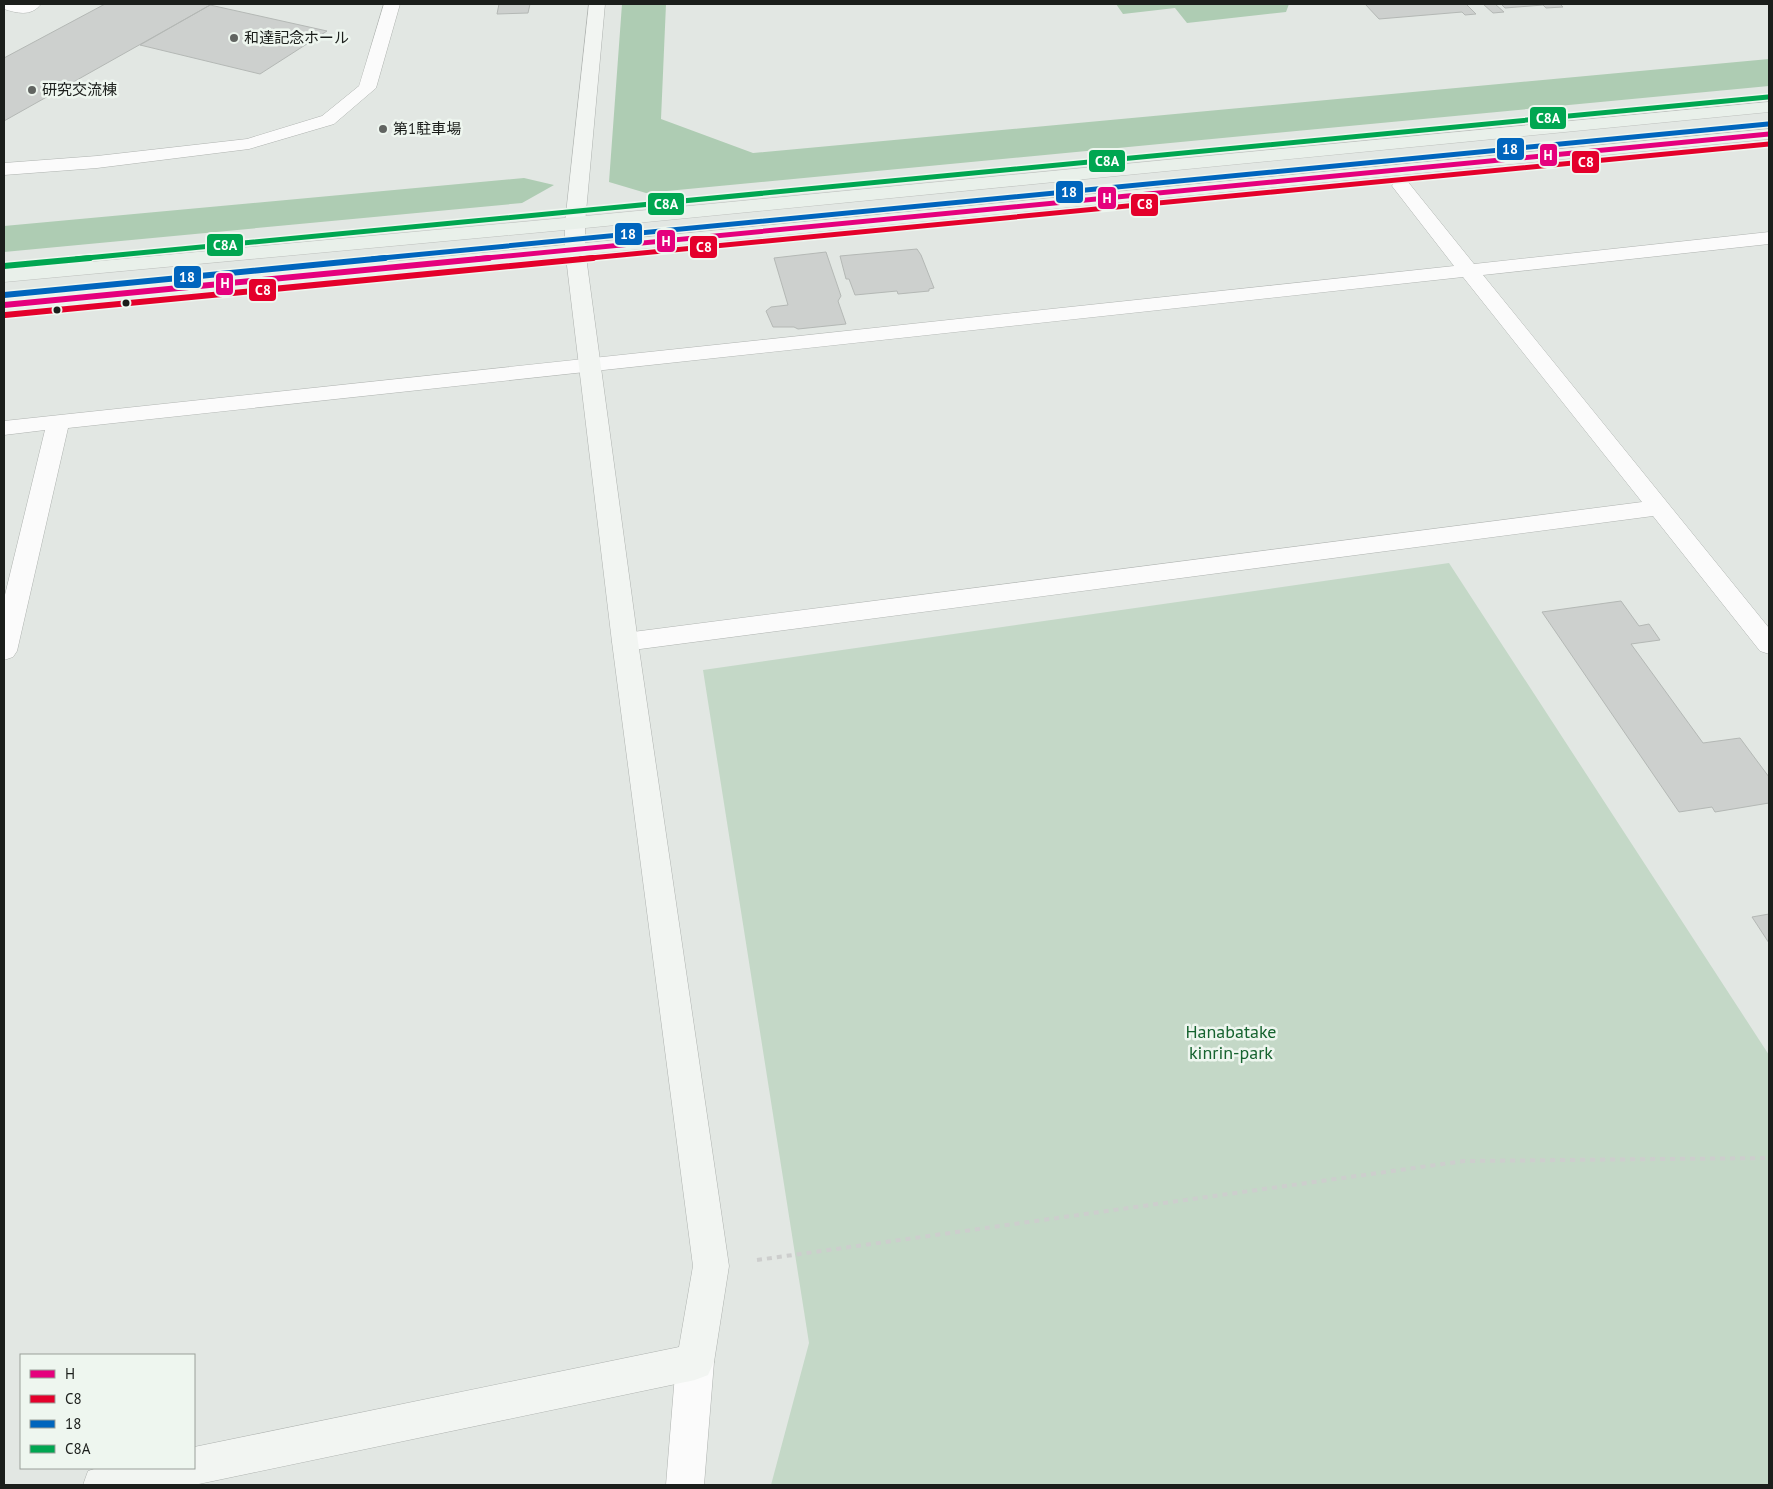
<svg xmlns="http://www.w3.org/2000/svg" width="1773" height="1489" viewBox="0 0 1773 1489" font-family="'PT Sans','Noto Sans JP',sans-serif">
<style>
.green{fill:#c4d8c7}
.forest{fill:#aeccb3}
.building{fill:#cdd0ce;stroke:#b4b8b5}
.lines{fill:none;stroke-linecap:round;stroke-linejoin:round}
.lane-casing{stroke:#afb3b0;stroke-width:1}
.street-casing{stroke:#afb3b0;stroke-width:1}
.secondary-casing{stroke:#afb3b0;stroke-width:1}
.primary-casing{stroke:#bec1be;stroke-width:1}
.path{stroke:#cdcecd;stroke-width:4;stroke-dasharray:5 5;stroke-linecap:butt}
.lane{fill:#fbfbfb;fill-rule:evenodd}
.street{fill:#fbfbfb;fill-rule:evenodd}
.secondary{fill:#f2f5f2;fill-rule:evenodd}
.primary{fill:#e9f0ea;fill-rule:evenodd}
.bus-1-far1-casing{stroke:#eef6ef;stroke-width:8}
.bus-1-casing{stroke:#eef6ef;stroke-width:9}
.bus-2-far1-casing{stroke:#eef6ef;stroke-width:8}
.bus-2-casing{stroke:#eef6ef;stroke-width:9}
.bus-3-far1-casing{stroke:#eef6ef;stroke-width:8}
.bus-3-casing{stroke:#eef6ef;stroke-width:9}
.bus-4-far1-casing{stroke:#eef6ef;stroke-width:8}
.bus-4-casing{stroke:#eef6ef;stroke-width:9}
.bus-1-far1{stroke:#e5007d;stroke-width:5}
.bus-1{stroke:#e5007d;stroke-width:6}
.bus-2-far1{stroke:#e4002b;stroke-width:5}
.bus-2{stroke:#e4002b;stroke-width:6}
.bus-3-far1{stroke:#0065bd;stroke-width:5}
.bus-3{stroke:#0065bd;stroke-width:6}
.bus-4-far1{stroke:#00a651;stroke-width:5}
.bus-4{stroke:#00a651;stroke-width:6}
.poi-dot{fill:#616461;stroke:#eef6ef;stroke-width:2}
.bus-dot{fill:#1b1e1b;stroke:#eef6ef;stroke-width:2}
.labels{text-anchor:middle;stroke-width:5;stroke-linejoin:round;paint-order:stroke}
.far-poi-label{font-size:15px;fill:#1b1e1b;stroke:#eef6ef;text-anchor:start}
.park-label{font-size:18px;fill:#16632f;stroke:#eef6ef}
.line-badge{stroke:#eef6ef;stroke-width:2}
.badge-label{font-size:14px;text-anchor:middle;font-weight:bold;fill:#fff}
</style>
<rect width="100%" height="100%" fill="#e2e7e3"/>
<path class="green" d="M 1449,563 L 1769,1055 L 1769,1485 L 771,1485 L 809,1343 L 703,670 Z"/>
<path class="forest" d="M 622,4 L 666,4 L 661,119 L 753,153 L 1769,59 L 1769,86 L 646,193 L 609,182 Z
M 1116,4 L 1289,4 L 1286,12 L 1187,23 L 1175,8 L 1123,14 Z
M 524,178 L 554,185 L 522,203 L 4,252 L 4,226 Z"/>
<path class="building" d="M 105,4 L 212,4 L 4,121 L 4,58 Z
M 499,4 L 530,4 L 528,13 L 497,14 Z
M 1365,4 L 1466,4 L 1476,14 L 1465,15 L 1462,12 L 1379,19 Z
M 1483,4 L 1495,4 L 1504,12 L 1493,13 Z
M 1501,4 L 1565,4 L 1560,4 L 1563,7 L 1546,8 L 1543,5 L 1505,8 Z
M 210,5 L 327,31 L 260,74 L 140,45 Z
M 917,249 L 921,255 L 934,288 L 929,289 L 929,291 L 898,294 L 897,291 L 855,295 L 849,279 L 846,279 L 840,256 Z
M 826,252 L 841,296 L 838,301 L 846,324 L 798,329 L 794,327 L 773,327 L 766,311 L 771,307 L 788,305 L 774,258 Z
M 1621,601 L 1639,626 L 1649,624 L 1660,640 L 1631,644 L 1703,743 L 1740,738 L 1769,777 L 1769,803 L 1715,812 L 1712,807 L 1679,812 L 1542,612 Z
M 1769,914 L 1769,943 L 1752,917 Z"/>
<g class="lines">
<defs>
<path id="lane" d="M 4,4 L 41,4 C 31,17 17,13 4,9 Z
M 384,4 L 400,4 L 376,88 L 334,124 L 249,149 L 97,168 L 4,175 L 4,163 L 97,156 L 247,139 L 322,116 L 359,86 Z"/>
<path id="street" d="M 1401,180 L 1408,182 L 1474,264 L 1769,232 L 1769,244 L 1483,275 L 1769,628 L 1769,654 L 1760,651 L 1653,516 L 625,651 L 616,648 L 612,642 L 616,636 L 625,633 L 1642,502 L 1463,277 L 68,428 L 17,651 L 13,657 L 4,660 L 4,599 L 45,430 L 4,435 L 4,421 L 1454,266 L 1392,186 L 1394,182 Z
M 695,1344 L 708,1349 L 714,1362 L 704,1485 L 666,1485 L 676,1362 L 682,1349 Z"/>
<path id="secondary" d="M 589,4 L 605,4 L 585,223 L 585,249 L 638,642 L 729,1266 L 714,1362 L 708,1375 L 695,1380 L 194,1485 L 83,1485 L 88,1471 L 97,1468 L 194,1468 L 194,1447 L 679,1347 L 693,1266 L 612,642 L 565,249 L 565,223 Z"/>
<path id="primary" d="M 1769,102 L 1769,112 L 575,229 L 4,282 L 4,270 L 575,217 Z
M 1769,129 L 1769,139 L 4,311 L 4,299 Z"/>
</defs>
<use href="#lane" class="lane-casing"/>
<use href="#street" class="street-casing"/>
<use href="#secondary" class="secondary-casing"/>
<use href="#primary" class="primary-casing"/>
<path class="path" d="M 757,1260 L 1464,1161 L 1769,1158"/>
<use href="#lane" class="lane"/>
<use href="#street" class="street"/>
<use href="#secondary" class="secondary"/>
<use href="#primary" class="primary"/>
<defs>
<path id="bus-1-far1" d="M 476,259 L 1769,134"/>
<path id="bus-1" d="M 4,305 L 489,258"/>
<path id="bus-2-far1" d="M 580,259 L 1769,144"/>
<path id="bus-2" d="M 5,315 L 593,258"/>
<path id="bus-3-far1" d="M 372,259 L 1768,124"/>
<path id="bus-3" d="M 4,295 L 385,258"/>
<path id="bus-4-far1" d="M 76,259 L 1768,97"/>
<path id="bus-4" d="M 4,266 L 90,258"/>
</defs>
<use href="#bus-1-far1" class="bus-1-far1-casing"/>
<use href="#bus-1" class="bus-1-casing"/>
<use href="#bus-2-far1" class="bus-2-far1-casing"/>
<use href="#bus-2" class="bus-2-casing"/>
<use href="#bus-3-far1" class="bus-3-far1-casing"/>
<use href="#bus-3" class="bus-3-casing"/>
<use href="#bus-4-far1" class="bus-4-far1-casing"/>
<use href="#bus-4" class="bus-4-casing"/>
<use href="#bus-1-far1" class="bus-1-far1"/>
<use href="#bus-1" class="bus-1"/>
<use href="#bus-2-far1" class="bus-2-far1"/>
<use href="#bus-2" class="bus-2"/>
<use href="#bus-3-far1" class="bus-3-far1"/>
<use href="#bus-3" class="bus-3"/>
<use href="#bus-4-far1" class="bus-4-far1"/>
<use href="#bus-4" class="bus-4"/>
</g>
<g class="poi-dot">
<circle cx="234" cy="38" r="5"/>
<circle cx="32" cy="90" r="5"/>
<circle cx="383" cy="129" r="5"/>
</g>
<g class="bus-dot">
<circle cx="126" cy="303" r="4.5"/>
<circle cx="57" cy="310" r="4.5"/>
</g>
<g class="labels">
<g class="far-poi-label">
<text x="244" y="43">和達記念ホール</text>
<text x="42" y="95">研究交流棟</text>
<text x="393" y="134">第1駐車場</text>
</g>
<g class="park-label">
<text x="1231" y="1038">Hanabatake<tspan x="1231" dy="21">kinrin-park</tspan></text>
</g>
</g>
<g class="line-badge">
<rect x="1529" y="106" width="38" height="24" rx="5" fill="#00a651"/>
<rect x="1496" y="137" width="29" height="24" rx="5" fill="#0065bd"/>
<rect x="1539" y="143" width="19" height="24" rx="5" fill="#e5007d"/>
<rect x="1088" y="149" width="38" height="24" rx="5" fill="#00a651"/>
<rect x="1571" y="150" width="29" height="24" rx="5" fill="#e4002b"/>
<rect x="1055" y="180" width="29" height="24" rx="5" fill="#0065bd"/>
<rect x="1097" y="186" width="20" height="24" rx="5" fill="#e5007d"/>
<rect x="647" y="192" width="38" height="24" rx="5" fill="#00a651"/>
<rect x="1130" y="193" width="29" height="24" rx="5" fill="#e4002b"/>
<rect x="614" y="222" width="29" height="24" rx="5" fill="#0065bd"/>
<rect x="656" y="229" width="20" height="24" rx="5" fill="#e5007d"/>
<rect x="206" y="233" width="38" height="24" rx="5" fill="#00a651"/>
<rect x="689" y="235" width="29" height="24" rx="5" fill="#e4002b"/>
<rect x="173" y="265" width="29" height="24" rx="5" fill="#0065bd"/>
<rect x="215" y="272" width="19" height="24" rx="5" fill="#e5007d"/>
<rect x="248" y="278" width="29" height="24" rx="5" fill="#e4002b"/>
</g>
<g class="badge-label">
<text x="1548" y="123">C8A</text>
<text x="1510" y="154">18</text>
<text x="1548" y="160">H</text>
<text x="1107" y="166">C8A</text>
<text x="1586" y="167">C8</text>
<text x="1069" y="197">18</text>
<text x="1107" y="203">H</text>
<text x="666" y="209">C8A</text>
<text x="1145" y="209">C8</text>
<text x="628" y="239">18</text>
<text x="666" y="246">H</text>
<text x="225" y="250">C8A</text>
<text x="704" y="252">C8</text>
<text x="187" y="282">18</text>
<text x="225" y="288">H</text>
<text x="263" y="295">C8</text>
</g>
<rect width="1773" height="1489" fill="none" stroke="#1b1e1b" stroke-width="10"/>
<rect x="20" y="1354" width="175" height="115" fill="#eef6ef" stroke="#9aa09a"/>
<rect x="30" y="1370" width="25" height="8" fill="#e5007d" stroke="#9aa09a"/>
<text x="65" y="1379" font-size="15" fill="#1b1e1b">H</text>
<rect x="30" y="1395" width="25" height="8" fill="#e4002b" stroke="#9aa09a"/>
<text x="65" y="1404" font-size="15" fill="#1b1e1b">C8</text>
<rect x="30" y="1420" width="25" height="8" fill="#0065bd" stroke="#9aa09a"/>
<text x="65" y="1429" font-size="15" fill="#1b1e1b">18</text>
<rect x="30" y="1445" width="25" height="8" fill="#00a651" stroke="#9aa09a"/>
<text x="65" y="1454" font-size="15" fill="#1b1e1b">C8A</text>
</svg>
